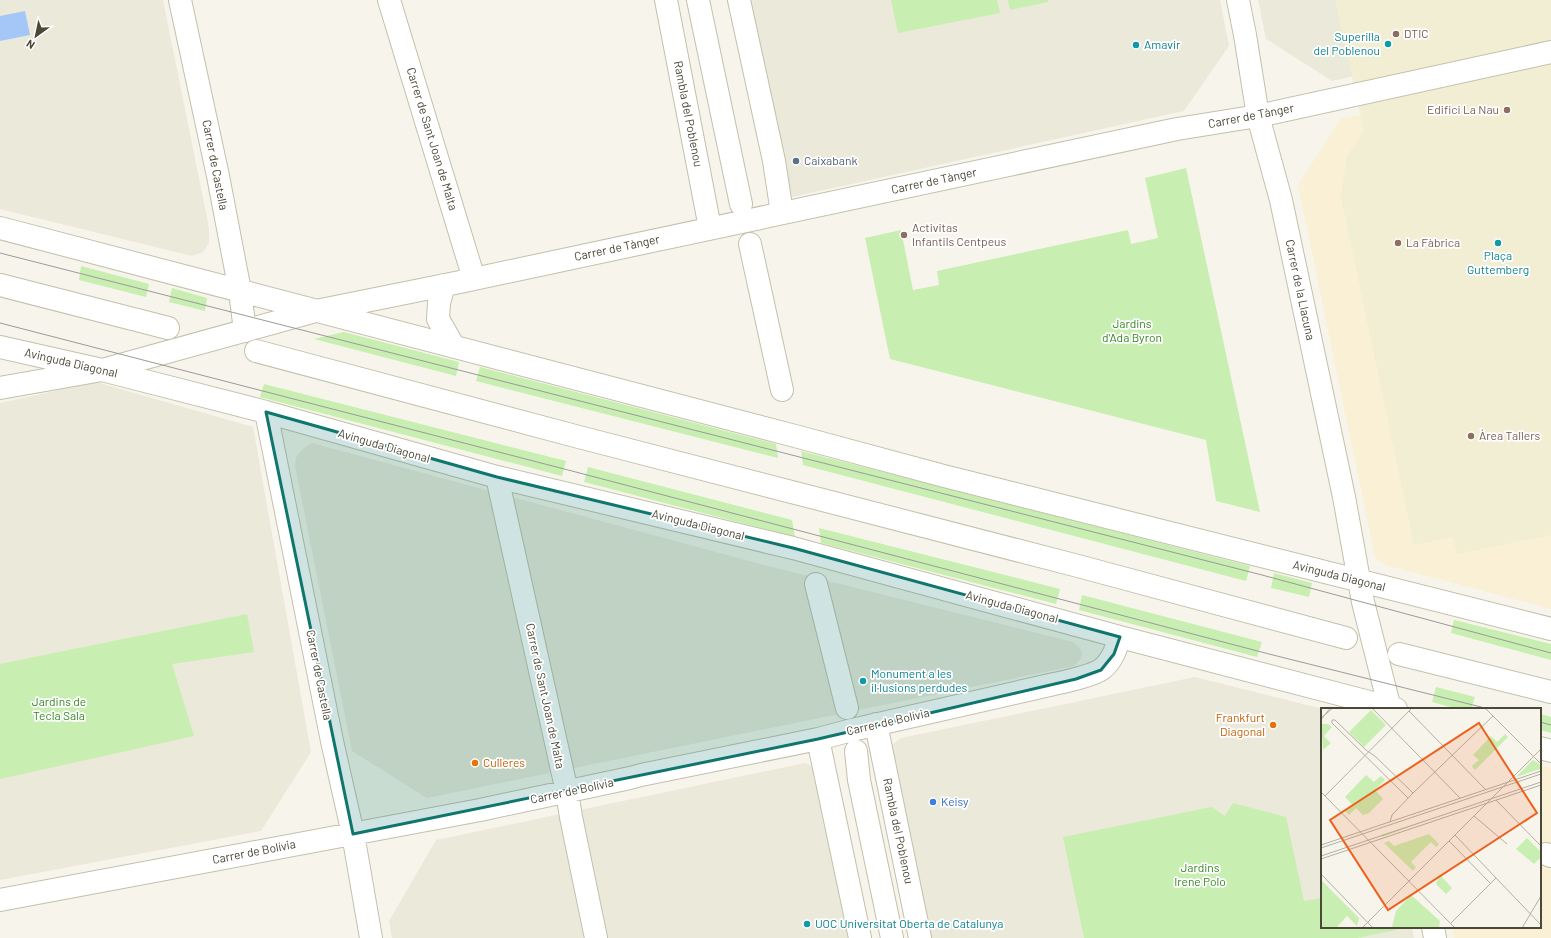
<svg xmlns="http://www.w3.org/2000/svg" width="1551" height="938" viewBox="0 0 1551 938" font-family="Barlow,sans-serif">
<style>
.residential{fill:#ebe9d9}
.commercial{fill:#f9f0d6}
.education{fill:#f1eed4}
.green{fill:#c8eeb1}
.water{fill:#a4c7f7}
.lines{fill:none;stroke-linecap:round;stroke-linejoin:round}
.minor-casing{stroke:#c3c0ac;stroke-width:24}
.minor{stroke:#fff;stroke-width:22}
.tram{stroke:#9a9a9a;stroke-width:1}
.marked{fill:#0f766e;fill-opacity:0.2;stroke:#0f766e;stroke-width:3;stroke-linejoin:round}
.education-dot{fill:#8d6e63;stroke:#fff;stroke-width:1.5}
.culture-dot{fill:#0f9aa8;stroke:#fff;stroke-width:1.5}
.service-dot{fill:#5c6f8a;stroke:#fff;stroke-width:1.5}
.food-dot{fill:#e8710a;stroke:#fff;stroke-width:1.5}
.shop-dot{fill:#3f7fe0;stroke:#fff;stroke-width:1.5}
.labels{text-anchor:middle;stroke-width:3.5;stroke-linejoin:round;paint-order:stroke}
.education-label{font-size:12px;fill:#785e54;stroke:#fff;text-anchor:start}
.culture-label{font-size:12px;fill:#0d838f;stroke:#fff;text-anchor:start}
.street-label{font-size:12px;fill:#4c4838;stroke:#fff}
.service-label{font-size:12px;fill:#4e5e75;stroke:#fff;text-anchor:start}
.park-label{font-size:12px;fill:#388524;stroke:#fff}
.food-label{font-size:12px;fill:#c56008;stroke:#fff;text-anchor:end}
.shop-label{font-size:12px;fill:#366cbe;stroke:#fff;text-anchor:start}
.inset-road{fill:none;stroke:#b3b0a3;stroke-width:1}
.view{fill:#ed611d;fill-opacity:0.15;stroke:#ed611d;stroke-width:2}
.inset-edge{fill:none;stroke:#4c4838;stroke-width:2}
</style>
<rect width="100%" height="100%" fill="#f7f5eb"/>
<path class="residential" d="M 0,0 L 163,0 L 209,228 L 209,243 L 203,252 L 192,256 L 0,209 Z
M 736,0 L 1220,0 L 1229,46 L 1184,111 L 792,197 L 782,195 Z
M 1258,0 L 1551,0 L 1478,49 L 1332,81 L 1266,39 Z
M 96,382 L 253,427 L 311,752 L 261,831 L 0,880 L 0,403 Z
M 312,443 L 764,565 L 1073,642 L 1080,648 L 1082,653 L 1081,658 L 1074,666 L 427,798 L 352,751 L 295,466 L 296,458 L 299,453 L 305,447 Z
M 1195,677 L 1323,709 L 1322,927 L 1412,927 L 1414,938 L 927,938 L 891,748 L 893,744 L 901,738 L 906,737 Z
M 805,763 L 816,768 L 855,938 L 392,938 L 389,921 L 436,840 Z"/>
<path class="commercial" d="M 1551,73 L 1551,609 L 1385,565 L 1375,558 L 1298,185 L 1340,119 Z
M 1540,765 L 1551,768 L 1551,938 L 1454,938 L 1452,927 L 1540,927 Z"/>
<path class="education" d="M 1335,0 L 1551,0 L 1551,535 L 1457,554 L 1453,537 L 1414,545 L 1341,197 L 1347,156 L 1364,131 Z"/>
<path class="green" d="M 891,0 L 997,0 L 1000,13 L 898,33 Z
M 1008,0 L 1048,0 L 1048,2 L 1010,10 Z
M 1186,168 L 1260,512 L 1216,501 L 1206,440 L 890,359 L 865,238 L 901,230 L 913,290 L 939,285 L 937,271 L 1128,230 L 1131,244 L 1158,238 L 1145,178 Z
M 81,266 L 149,284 L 146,297 L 79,280 Z
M 172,288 L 207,298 L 205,311 L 169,302 Z
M 344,332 L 459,362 L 456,376 L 314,339 Z
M 480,367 L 776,444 L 778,458 L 476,381 Z
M 264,384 L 566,461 L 562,476 L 260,397 Z
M 801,451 L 1250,566 L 1246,581 L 803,465 Z
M 588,467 L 792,520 L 795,537 L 584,482 Z
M 819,528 L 1060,589 L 1056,604 L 821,543 Z
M 1274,573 L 1312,583 L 1309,597 L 1271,588 Z
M 1082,595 L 1262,642 L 1257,657 L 1079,610 Z
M 247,614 L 254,652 L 172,664 L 194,736 L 0,779 L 0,664 Z
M 1454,620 L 1551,644 L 1551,660 L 1451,633 Z
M 1436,687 L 1475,697 L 1471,709 L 1458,709 L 1432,702 Z
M 1540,714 L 1551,717 L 1551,733 L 1540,730 Z
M 1233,803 L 1286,817 L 1304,901 L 1322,898 L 1322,927 L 1396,927 L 1396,930 L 1357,938 L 1084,938 L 1063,837 L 1212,807 L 1225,816 Z"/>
<path class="water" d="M 25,11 L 30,35 L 0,41 L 0,16 Z"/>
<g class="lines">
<defs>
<path id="minor" d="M 180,0 L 218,176 L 240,291 L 245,331
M 389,0 L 474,279
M 666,0 L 710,228
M 698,0 L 741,204
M 739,0 L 774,161 L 782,213
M 1238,0 L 1245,35 L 1258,116 L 1281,200 L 1344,497 L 1363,602 L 1390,709
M 0,228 L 795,436 L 944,476 L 1551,629
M 750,244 L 782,390
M 0,285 L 168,328
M 444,285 L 439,303 L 438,319 L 454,347
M 0,347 L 102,370 L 266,412 L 497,477 L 793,548 L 1120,637 L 1396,709
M 256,351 L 579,437 L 1078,566 L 1346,638
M 0,388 L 102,370 L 316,311 L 460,282 L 1177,129 L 1258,116 L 1551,52
M 266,412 L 332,741 L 353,834 L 371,938
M 497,477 L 567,792 L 571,817 L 596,938
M 816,584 L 847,708
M 1399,654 L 1551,692
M 876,724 L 920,938
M 818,739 L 860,938
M 1540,748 L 1551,751
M 856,751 L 859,780 L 892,938
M 1546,854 L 1551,856
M 0,900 L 480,810 L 630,778 L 641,775 L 818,739 L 852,730 L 1054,684 C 1065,682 1094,675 1102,669 C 1112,661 1116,649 1120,637
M 1433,927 L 1435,938"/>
</defs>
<use href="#minor" class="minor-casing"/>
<use href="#minor" class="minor"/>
<path class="tram" d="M 0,253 L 1262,575 L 1551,653
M 0,323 L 572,471 L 1269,654 L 1489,709
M 1540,722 L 1551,725"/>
</g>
<path class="marked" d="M 266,412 L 497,477 L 793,548 L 1120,637 L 1114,654 L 1101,670 L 1076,679 L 818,739 L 353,834 Z"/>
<g class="education-dot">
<circle cx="1396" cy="34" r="4"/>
<circle cx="1507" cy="110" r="4"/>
<circle cx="904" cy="235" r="4"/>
<circle cx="1398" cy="243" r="4"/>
<circle cx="1471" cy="436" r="4"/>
</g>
<g class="culture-dot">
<circle cx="1388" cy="44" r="4"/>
<circle cx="1136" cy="45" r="4"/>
<circle cx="1498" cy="243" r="4"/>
<circle cx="863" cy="681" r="4"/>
<circle cx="807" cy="924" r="4"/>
</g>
<circle class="service-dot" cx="796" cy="161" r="4"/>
<g class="food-dot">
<circle cx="1273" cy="725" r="4"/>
<circle cx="475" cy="763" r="4"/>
</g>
<circle class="shop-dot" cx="933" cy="802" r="4"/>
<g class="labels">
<g class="education-label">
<text x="1404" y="38">DTIC</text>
<text x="1499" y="114" text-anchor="end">Edifici La Nau</text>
<text x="912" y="232">Activitas<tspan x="912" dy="14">Infantils Centpeus</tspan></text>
<text x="1406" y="247">La Fàbrica</text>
<text x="1479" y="440">Àrea Tallers</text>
</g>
<g class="culture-label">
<text x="1380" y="41" text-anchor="end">Superilla<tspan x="1380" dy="14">del Poblenou</tspan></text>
<text x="1144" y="49">Amavir</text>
<text x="1498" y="260" text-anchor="middle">Plaça<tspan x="1498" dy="14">Guttemberg</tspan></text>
<text x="871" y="678">Monument a les<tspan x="871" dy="14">il·lusions perdudes</tspan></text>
<text x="815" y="928">UOC Universitat Oberta de Catalunya</text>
</g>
<g class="street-label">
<text transform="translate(688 114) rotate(79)" y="4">Rambla del Poblenou</text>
<text transform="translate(1251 116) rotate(-11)" y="4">Carrer de Tànger</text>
<text transform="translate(432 139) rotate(73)" y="4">Carrer de Sant Joan de Malta</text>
<text transform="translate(215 165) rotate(79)" y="4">Carrer de Castella</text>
<text transform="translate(934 181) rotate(-12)" y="4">Carrer de Tànger</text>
<text transform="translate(617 248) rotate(-12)" y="4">Carrer de Tànger</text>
<text transform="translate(1300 290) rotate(78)" y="4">Carrer de la Llacuna</text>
<text transform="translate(71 363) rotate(13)" y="4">Avinguda Diagonal</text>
<text transform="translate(384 446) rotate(16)" y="4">Avinguda Diagonal</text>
<text transform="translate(698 525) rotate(14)" y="4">Avinguda Diagonal</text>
<text transform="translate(1339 576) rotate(14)" y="4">Avinguda Diagonal</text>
<text transform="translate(1012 607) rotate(15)" y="4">Avinguda Diagonal</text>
<text transform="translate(319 675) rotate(79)" y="4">Carrer de Castella</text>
<text transform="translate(545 696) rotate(78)" y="4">Carrer de Sant Joan de Malta</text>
<text transform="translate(888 722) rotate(-13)" y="4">Carrer de Bolívia</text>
<text transform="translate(572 791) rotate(-12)" y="4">Carrer de Bolívia</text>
<text transform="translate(898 831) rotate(78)" y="4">Rambla del Poblenou</text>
<text transform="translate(254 852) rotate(-11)" y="4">Carrer de Bolívia</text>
</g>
<g class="service-label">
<text x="804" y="165">Caixabank</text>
</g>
<g class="park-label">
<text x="1132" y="328">Jardins<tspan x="1132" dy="14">d'Ada Byron</tspan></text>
<text x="59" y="706">Jardins de<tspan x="59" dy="14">Tecla Sala</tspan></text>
<text x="1200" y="872">Jardins<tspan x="1200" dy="14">Irene Polo</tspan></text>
</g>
<g class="food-label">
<text x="1265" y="722">Frankfurt<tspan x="1265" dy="14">Diagonal</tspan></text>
<text x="483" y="767" text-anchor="start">Culleres</text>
</g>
<g class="shop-label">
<text x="941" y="806">Keisy</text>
</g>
</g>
<g transform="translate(1321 708)">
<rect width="220" height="220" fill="#f7f5eb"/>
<path d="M 50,2 L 65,17 L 43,39 L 28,24 ZM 0,16 L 7,16 L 11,19 L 3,28 L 10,35 L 2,42 ZM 184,26 L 187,29 L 154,62 L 151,58 L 158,52 L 152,47 L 170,28 L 176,34 ZM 212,52 L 220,57 L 219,61 L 195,69 ZM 45,67 L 53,74 L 60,68 L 64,72 L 54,82 L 62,91 L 48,105 L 42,107 L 35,100 L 28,107 L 24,103 L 31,96 L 24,89 ZM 110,111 L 61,129 L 60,127 ZM 108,126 L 118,136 L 115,139 L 110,134 L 90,154 L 95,159 L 92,163 L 63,135 L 68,133 L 73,138 ZM 206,130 L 220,144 L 220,149 L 213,156 L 195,141 ZM 119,167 L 131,180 L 125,186 L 115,176 ZM 0,172 L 38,210 L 36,218 L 26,208 L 15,220 L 0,220 ZM 90,187 L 119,213 L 118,220 L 68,220 L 71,219 L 75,203 Z" fill="#c8eeb1"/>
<path class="inset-road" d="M 51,0 L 139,90M 164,0 L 220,56M 88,3 L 165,82M 0,10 L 12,0M 0,12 L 9,0M 11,12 L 11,15 L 87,90M 11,12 L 14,12 L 45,42 L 55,49 L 92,85M 0,84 L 134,220M 4,88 L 91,0M 175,92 L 220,138M 153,108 L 186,136M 69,114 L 71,107 L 92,85 L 172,8M 134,127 L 220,217M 128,133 L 169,175M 0,137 L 220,63M 0,140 L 220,66M 0,148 L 220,74M 0,151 L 220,77M 0,166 L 52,220M 130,215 L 175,170M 41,220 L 220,41M 201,220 L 220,188"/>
<path class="view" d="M 158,15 L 216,105 L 67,202 L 9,112 Z"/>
<rect width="220" height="220" class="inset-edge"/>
</g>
<g transform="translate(36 36) rotate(213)" stroke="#ffffff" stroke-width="3" paint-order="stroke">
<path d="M0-3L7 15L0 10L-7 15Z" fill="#4c4838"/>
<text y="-6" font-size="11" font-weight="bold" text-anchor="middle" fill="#4c4838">N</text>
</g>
</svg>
